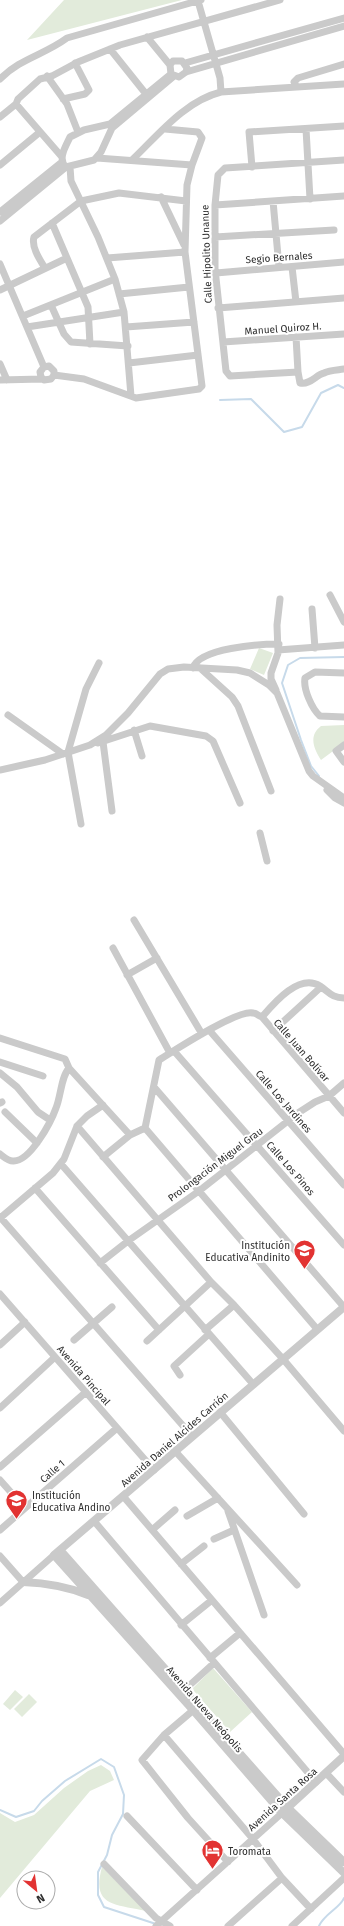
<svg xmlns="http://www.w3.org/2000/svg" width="344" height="1926" viewBox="0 0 344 1926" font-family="'Fira Sans',sans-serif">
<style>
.green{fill:#e2ebdb}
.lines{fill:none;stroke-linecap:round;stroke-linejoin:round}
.stream{stroke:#c7daea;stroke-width:2}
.minor{stroke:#cacaca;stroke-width:7}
.tertiary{stroke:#cacaca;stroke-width:8}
.labels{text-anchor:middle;stroke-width:4;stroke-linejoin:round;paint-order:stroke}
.street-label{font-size:10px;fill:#2d2d2d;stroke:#fff}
.poi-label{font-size:10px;fill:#2d2d2d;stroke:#fff;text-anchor:start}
</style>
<rect width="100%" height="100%" fill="#fff"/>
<path class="green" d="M 64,0 L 182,0 L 27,40 Z
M 259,648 L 273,653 L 264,675 L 250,669 Z
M 344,725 L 344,743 L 321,760 C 314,749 308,736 321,726 Z
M 213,1668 L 252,1712 L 230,1732 L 194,1691 L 193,1688 Z
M 15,1690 L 23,1697 L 10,1710 L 3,1704 Z
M 29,1694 L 37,1702 L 22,1717 L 14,1709 Z
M 101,1765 L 110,1771 L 114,1780 L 90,1791 L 0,1898 L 0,1813 L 15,1822 L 34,1815 L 64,1788 L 88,1771 Z
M 102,1867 L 146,1911 C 115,1904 91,1907 102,1867 Z"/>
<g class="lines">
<path class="stream" d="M 220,400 L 251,399 L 284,432 L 302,427 L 321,393 L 338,385 L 344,388
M 319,776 L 311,766 L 301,740 L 282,683 L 288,665 L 300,658 L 344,657
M 0,1810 L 16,1817 L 34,1811 L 42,1801 L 65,1781 L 101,1759 L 114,1767 L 124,1795 L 123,1814 L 112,1835 L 107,1855 L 98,1872 L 98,1895 L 104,1907 L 156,1924
M 319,1926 C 324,1914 340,1908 344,1898"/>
<path class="minor" d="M 198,1 L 220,78 L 221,92
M 147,37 L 170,65
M 110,49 L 146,94
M 185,63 L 344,18
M 186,72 L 187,68 L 182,61 L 173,61 L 170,65 L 171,74 L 179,77 L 186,72 L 344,26
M 171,74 L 110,124 L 84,130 L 70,137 C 66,146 57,159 66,167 L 94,160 L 101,152 L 112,128 L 174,76
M 47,76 L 67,104 L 78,132
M 0,79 C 21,58 44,55 67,38 L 201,0
M 296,86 L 294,82 L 298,78 L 344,64
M 63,99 L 85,94 L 89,90 L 75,63
M 16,104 L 62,157
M 0,117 L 16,104 L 18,99 L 40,79 L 52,76 L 78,62 L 120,45 L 280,0
M 306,129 L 310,199
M 97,158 L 192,165
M 133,159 C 159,134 185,101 221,92 L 344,84
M 0,165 L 40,132
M 70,167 L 71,181 L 98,237 L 115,279 L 124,312 L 131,396
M 252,167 L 249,132 L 344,126
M 161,197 L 184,245
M 273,201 L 279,267
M 215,205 L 344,196
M 0,212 L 62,162
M 0,221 L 66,167
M 52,223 L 88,307 L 90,344
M 215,237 L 334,230
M 107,258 L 185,252
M 0,264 L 44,367
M 292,267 L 296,302
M 45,268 C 40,260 31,247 34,237 L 81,201 L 119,193 L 186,201
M 216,273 L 344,262
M 0,290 L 67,258
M 119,294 L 189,287
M 51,305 L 64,334 L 71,342 L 128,346
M 218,308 L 344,298
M 23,316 L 115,279
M 27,327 L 124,312
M 126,327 L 194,322
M 296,337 L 298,372 L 300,383 C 310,385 316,375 324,373 C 330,370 338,370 344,369
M 223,342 L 344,334
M 129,363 L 198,355
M 0,364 L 7,380
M 298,372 L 230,376 L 226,371 L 215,269 L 215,205 L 218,175 L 225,168 L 344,160
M 54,375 L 54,371 L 49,366 L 44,367 L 40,372 L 41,377 L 44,380 L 51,379 L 54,375 L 84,379 L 136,398 L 199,389 L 202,386 L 185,252 L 187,185 L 192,165 L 202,138 L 198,132 L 165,129
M 0,380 L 42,379
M 330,595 L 344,622
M 312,609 L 315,648
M 278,650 L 344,645
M 193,668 C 199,648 260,644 279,644
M 200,668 L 232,697 L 238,706 L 271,791
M 344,673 L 315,672 L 305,678 C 303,689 312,709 320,716 L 344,717
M 276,690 L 271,679 L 271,673 L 278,653 L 277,625 L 280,599
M 8,715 L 63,754
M 134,730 L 142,756
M 103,742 L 112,811
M 98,743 L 150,726 L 206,736 L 213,741 L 240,803
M 344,745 L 336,751 L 344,762
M 0,770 L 45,760 L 90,745 L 106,735 L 128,713 L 160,674 L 168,669 L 184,667 L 237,670 L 250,673 L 269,685 L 277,693 L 309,771 L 313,776 L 344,798
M 327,790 L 335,798 L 344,803
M 81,824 L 68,752 L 86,689 L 99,663
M 260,833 L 267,861
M 134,920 L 202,1034
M 113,948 L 170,1053
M 127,975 L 157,958
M 262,1017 C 274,1003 299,973 320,986 C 329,992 332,998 344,998
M 209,1030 L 344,1185
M 273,1031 L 321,987
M 0,1038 L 65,1059 L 69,1068 L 130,1135 L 145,1128 L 159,1060 C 175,1050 238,1009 253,1013 C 256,1013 259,1016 262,1017 L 344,1113
M 174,1051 L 344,1245
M 0,1062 L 43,1076
M 0,1073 L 17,1087 L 38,1112 L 50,1120
M 154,1087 L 344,1307
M 0,1103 L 2,1102
M 5,1112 L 37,1143
M 77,1126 L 211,1282
M 145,1128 L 317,1329
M 0,1154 C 4,1157 8,1161 13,1161 C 30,1162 51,1122 56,1108 C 61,1096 61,1077 69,1068
M 103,1157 L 130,1135
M 61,1164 L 253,1384
M 35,1188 L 159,1330
M 0,1217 L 192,1436
M 0,1218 L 53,1173 L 64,1159 L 77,1126 L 87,1116 L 103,1105
M 100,1263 L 128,1241 L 199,1191 L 298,1113 L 315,1102 L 329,1096 L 344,1083
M 0,1294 L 154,1470
M 205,1330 L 234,1305 L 283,1359 L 344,1431
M 74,1340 L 112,1307
M 147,1341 L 211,1282 L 234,1305
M 0,1345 L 25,1322
M 180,1375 L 174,1366 L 209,1334
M 0,1408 L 55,1357
M 220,1412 L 304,1514
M 175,1451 L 297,1585
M 0,1467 L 86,1392
M 0,1480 L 25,1508
M 123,1496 L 344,1754
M 228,1511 L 264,1615
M 187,1516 L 218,1498
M 94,1521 L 316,1782
M 0,1530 L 117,1428
M 152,1530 L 175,1510
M 214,1539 L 234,1530
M 0,1556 L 23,1582
M 181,1564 L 204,1546
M 0,1603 L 54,1555
M 181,1625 L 212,1600
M 210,1658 L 240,1633
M 180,1694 L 214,1663
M 197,1707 L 164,1735 L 142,1760 L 188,1818 L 228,1862
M 164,1735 L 253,1839 L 282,1878 L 311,1909
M 326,1773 L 344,1792
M 127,1816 L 197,1890
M 104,1864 L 156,1918 L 170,1926
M 156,1926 L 282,1813
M 228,1926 L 282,1878
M 292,1926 L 344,1878"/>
<path class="tertiary" d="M 344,1307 L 54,1555 L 193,1710 L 282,1813 L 344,1873
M 60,1550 L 288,1808 L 344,1862
M 23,1582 C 47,1583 66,1586 88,1595
M 284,1811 L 344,1756"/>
</g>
<defs>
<symbol id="school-pin" viewBox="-11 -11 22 30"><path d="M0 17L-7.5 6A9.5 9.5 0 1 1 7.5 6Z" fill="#e23332" stroke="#fff"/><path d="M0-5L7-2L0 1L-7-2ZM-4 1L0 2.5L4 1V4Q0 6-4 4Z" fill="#fff"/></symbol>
<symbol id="hotel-pin" viewBox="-11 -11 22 30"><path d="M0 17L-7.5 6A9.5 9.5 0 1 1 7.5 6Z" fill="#e23332" stroke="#fff"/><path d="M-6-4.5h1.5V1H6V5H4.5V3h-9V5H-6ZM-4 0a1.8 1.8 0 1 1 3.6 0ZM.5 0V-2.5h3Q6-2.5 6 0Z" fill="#fff"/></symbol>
</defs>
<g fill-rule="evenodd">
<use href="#school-pin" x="292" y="1238" width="25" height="34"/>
<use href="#school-pin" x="4" y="1488" width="25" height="34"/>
<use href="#hotel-pin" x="200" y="1838" width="25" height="34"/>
</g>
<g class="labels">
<g class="street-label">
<text transform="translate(206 254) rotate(-92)" y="4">Calle Hipolito Unanue</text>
<text transform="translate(279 257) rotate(-4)" y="4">Segio Bernales</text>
<text transform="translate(283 328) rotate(-4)" y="4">Manuel Quiroz H.</text>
<text transform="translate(302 1050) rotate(49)" y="4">Calle Juan Bolívar</text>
<text transform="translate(284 1101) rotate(49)" y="4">Calle Los Jardines</text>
<text transform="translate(215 1164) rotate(-37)" y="4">Prolongación Miguel Grau</text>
<text transform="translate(291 1168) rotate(49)" y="4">Calle Los Pinos</text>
<text transform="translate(84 1375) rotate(49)" y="4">Avenida Pincipal</text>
<text transform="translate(174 1439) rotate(-41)" y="4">Avenida Daniel Alcides Carrión</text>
<text transform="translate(52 1471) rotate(-41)" y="4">Calle 1</text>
<text transform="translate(205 1709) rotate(49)" y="4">Avenida Nueva Neópolis</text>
<text transform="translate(282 1799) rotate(-42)" y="4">Avenida Santa Rosa</text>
</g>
<g class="poi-label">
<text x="290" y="1249" text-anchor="end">Institución<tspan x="290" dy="12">Educativa Andinito</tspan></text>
<text x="32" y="1499">Institución<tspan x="32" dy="12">Educativa Andino</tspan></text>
<text x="228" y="1855">Toromata</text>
</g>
</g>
<g transform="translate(36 1890) rotate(151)"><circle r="19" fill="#ffffff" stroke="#ababab"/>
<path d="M0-3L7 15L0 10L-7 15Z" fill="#e23332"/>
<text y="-6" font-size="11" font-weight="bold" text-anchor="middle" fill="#2d2d2d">N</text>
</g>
</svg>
